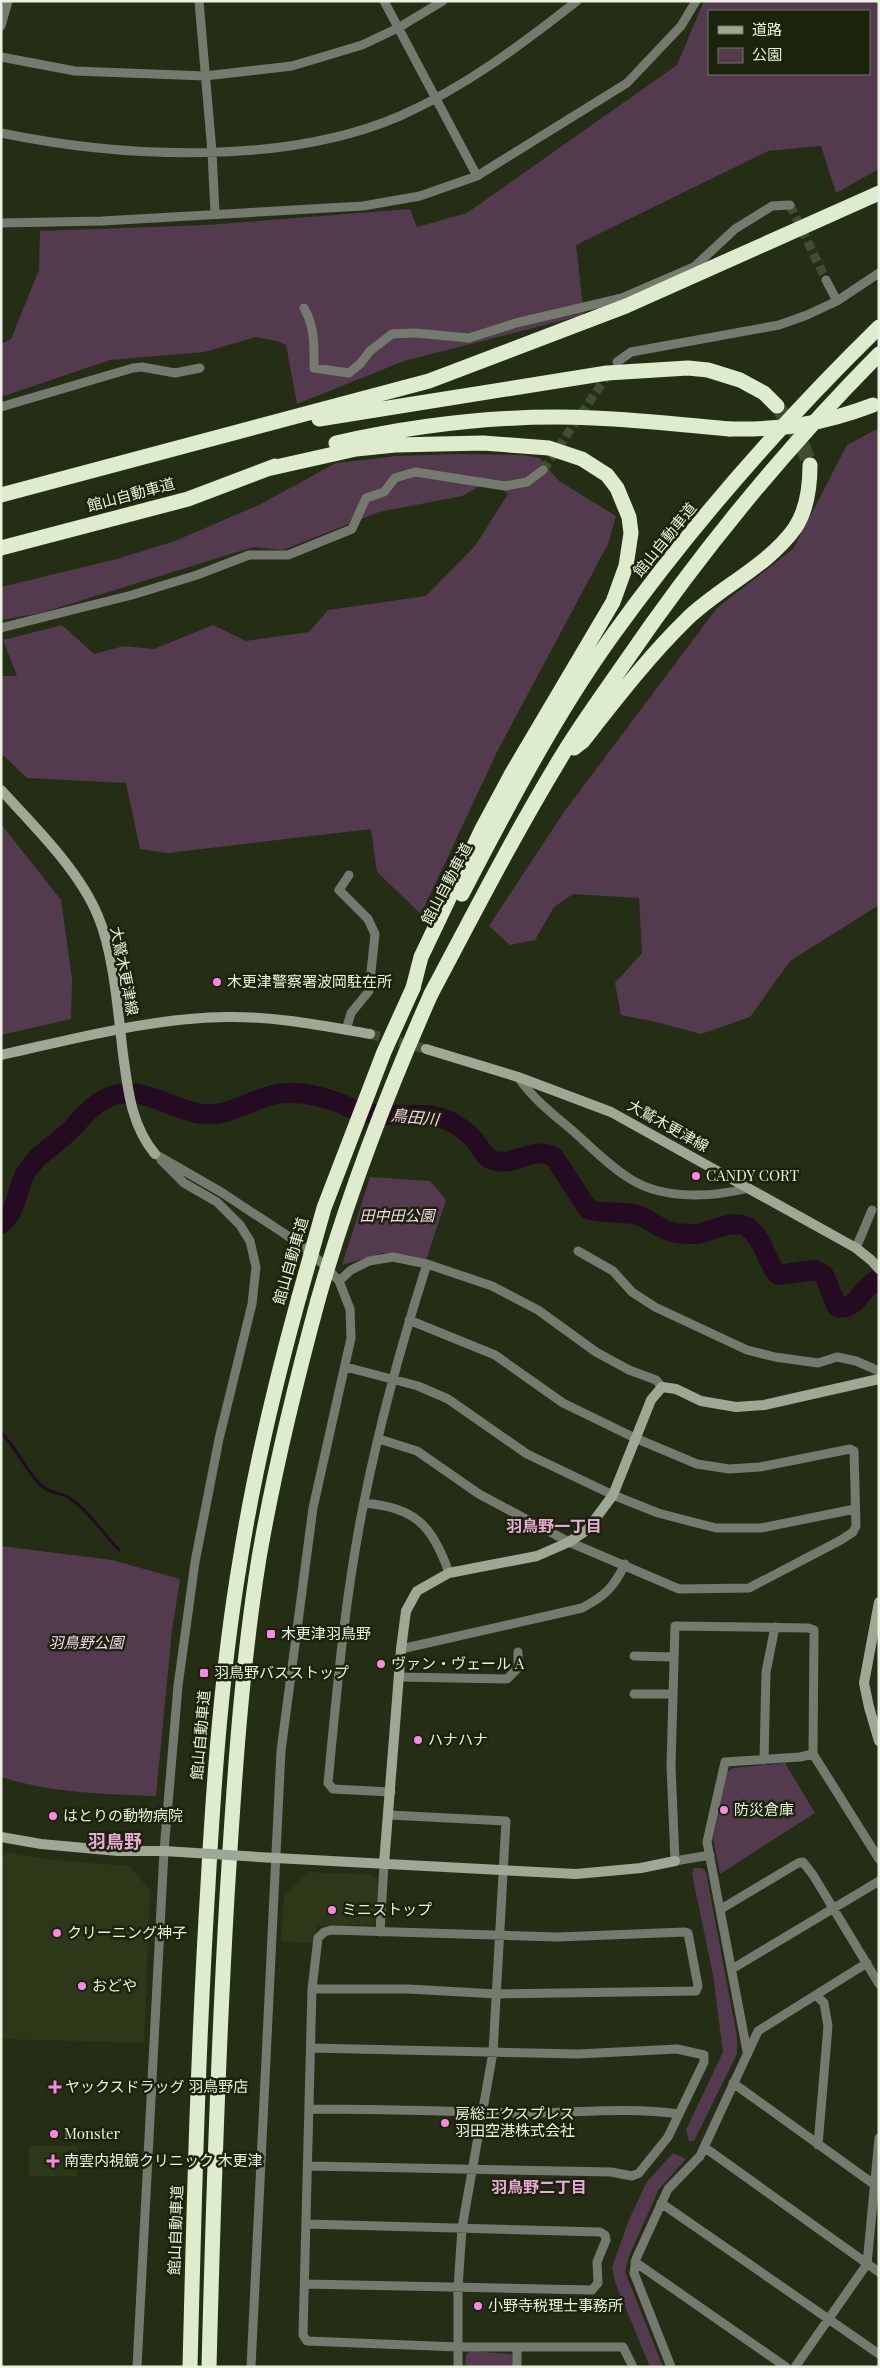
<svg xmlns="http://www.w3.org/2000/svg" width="880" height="2368" viewBox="0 0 880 2368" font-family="'Playfair Display','Noto Sans JP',serif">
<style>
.built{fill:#2c3818}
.green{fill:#543a4e;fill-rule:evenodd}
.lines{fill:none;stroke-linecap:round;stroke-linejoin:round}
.stream{stroke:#250b21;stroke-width:3}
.river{stroke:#250b21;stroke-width:20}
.street-tunnel{stroke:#424b34;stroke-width:9;stroke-dasharray:9 4.5;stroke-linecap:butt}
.secondary-tunnel{stroke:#424b34;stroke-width:10;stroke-dasharray:10 5;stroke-linecap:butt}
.highway-tunnel{stroke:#424b34;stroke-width:15;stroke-dasharray:15 8;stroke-linecap:butt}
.street{stroke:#757a6e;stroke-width:9}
.secondary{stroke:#9fa894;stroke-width:10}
.highway{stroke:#deebcc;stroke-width:15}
.secondary-bridge{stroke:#9fa894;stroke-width:10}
.highway-bridge{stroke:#deebcc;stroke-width:15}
.poi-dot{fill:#fb86e5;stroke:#1b240b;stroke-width:2}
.labels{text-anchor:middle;stroke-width:5;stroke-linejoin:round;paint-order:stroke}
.street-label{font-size:15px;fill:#eaf1e1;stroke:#1b240b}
.poi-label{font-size:15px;fill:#eaf1e1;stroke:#1b240b;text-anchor:start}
.park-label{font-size:15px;font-style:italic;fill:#f9d6f1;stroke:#1b240b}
.water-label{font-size:16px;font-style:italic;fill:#fecff3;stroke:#1b240b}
.neighbourhood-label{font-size:16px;font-weight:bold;fill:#eaa9dc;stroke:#1b240b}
.quarter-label{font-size:18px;font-weight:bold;fill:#eaa9dc;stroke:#1b240b}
</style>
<rect width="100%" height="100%" fill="#242e15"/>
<path class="built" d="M 10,1852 L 45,1859 L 130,1866 L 150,1891 L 144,2043 L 1,2039 L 1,1857 Z
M 309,1872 L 373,1875 L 378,1881 L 376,1922 L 372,1925 L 317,1926 L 315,1943 L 281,1941 L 284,1895 Z
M 29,2146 L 78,2146 L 77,2176 L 29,2176 Z"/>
<path class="green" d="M 704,1 L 879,1 L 879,169 L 836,193 L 821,146 L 768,151 L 576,245 L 584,315 L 404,361 L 297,404 L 286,345 L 277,341 L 256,337 L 204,352 L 110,360 L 1,397 L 1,344 L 11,339 L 39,270 L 40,231 L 207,225 L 410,209 L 417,227 L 467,213 L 677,65 ZM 709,11 L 869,11 L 869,74 L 709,74 Z
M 879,428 L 879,905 L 790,961 L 750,1017 L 701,1034 L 656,1022 L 621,1015 L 615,983 L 642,953 L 639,898 L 573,894 L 554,907 L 535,940 L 510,945 L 489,926 L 564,812 L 717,608 L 793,549 L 847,445 Z
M 455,454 L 522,455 L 539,458 L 559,481 L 616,516 L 608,544 L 498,750 L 421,914 L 377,872 L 371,829 L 168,853 L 140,849 L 126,783 L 27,778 L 1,753 L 1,676 L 17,676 L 3,640 L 62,625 L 94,654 L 124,646 L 154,649 L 213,625 L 246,641 L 309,632 L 328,610 L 426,596 L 475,546 L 508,494 L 493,479 L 462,496 L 379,512 L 283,550 L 253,547 L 41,613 L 1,620 L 1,587 L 117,559 L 175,541 L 261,504 L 336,463 L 397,456 Z
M 1,824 L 61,900 L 72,979 L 71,1019 L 1,1035 Z
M 370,1177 L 430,1181 L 446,1200 L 426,1260 L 398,1253 L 382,1253 L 342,1265 Z
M 1,1546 L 112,1560 L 180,1579 L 172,1630 L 156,1796 C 103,1794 52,1793 1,1777 Z
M 785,1763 L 815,1813 L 720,1874 L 713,1838 L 727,1772 L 733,1768 Z
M 694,1868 L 702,1868 L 706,1872 L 737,2037 L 737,2054 L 694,2141 L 689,2141 L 686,2130 L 723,2052 L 713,1975 L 692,1874 Z
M 673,2153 L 686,2159 L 659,2189 L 629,2256 L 625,2272 L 663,2367 L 650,2367 L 615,2282 L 612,2267 L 629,2220 L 646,2183 Z
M 469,2351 L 511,2354 L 514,2358 L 514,2367 L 465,2367 L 466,2355 Z"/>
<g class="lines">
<path class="stream" d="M 1,1433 C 19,1449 25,1472 43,1487 C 50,1493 61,1493 68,1497 C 88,1510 103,1533 119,1550"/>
<path class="river" d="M 1,1224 C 17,1212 16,1191 25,1174 C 37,1154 49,1150 65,1135 C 78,1124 86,1110 101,1101 C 136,1079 170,1110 202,1114 C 236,1118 262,1089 297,1093 C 310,1094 325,1098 337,1102 C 345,1105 353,1110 362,1112 C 391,1120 427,1107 455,1124 C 461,1128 471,1135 475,1141 C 480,1147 484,1157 492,1160 C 514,1168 533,1145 554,1157 L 588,1209 C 604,1215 621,1210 637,1215 C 649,1218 659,1229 672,1232 C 678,1234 688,1234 695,1234 C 710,1233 732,1218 747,1227 C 764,1238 765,1260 778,1275 L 815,1270 L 824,1275 L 837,1307 C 857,1312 862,1285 879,1279"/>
<path class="street-tunnel" d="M 790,205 L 826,280
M 543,470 L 609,373"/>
<path class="secondary-tunnel" d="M 370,1034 L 426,1049"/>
<path class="highway-tunnel" d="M 777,406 L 799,437 L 810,465"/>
<path class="street" d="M 199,1 L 212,152 L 215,213
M 384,1 L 477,176
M 1,26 L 8,1
M 1,57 L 75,71 L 205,76 L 292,66 L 362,45 L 398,28 L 443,1
M 1,133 C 122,158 284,166 400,116 C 465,87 521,45 577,1
M 1,223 L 102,221 L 363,206 L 420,196 L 477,176 L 627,83 L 681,26 L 696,1
M 826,280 L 837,301
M 304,308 C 315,327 314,346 314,368 L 349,373 L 360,364 L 370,351 L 392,334 L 415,333 L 469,338 L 516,323 L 622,298 L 694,267 L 735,229 L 772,206 L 790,205
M 617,362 L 631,352 L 779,325 L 807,315 L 837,301 L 879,273
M 1,407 L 133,368 L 142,367 L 175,373 L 200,368
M 1,628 L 132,595 L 197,575 L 249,555 L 288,555 L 352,529 L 366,498 L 384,492 L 395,478 L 415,472 L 505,486 L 527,482 L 543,470
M 346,1030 L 351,1013 L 369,991 L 375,934 L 368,919 L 339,890 L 349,875
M 518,1077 C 533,1099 553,1114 573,1131 C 592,1148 610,1167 632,1180 C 665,1200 713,1197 749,1188
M 155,1154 L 221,1192 L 300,1244 L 323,1264 L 339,1281 L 350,1309 L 351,1338 L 313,1508 L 281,1751 L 251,2367
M 856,1248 L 872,1210
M 578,1251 L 613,1271 L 632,1292 L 655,1307 L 747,1350 L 775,1357 L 818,1363 L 837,1357 L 856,1361 L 879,1371
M 339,1281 L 351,1270 L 369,1261 L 393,1257 L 427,1264 L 492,1286 L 538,1310 L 596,1352 L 629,1370 L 656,1380 L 662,1387
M 346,1367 L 418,1386 L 448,1399 L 527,1454 L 613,1495 L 658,1513 L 716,1528 L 761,1528 L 855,1509
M 379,1439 L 417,1451 L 479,1494 L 569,1542 L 679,1589 L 749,1588 L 841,1540 L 853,1532 L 856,1526 L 854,1451 L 850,1449 L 760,1467 L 729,1469 L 697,1464 L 635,1438 L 563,1403 L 495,1355 L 409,1320
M 364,1503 C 415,1507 433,1526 449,1573
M 401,1649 L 582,1608 C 605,1596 614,1587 625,1564
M 634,1656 L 674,1657
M 399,1677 L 507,1679 L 518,1668 L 518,1652
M 634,1694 L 673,1694
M 764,1760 L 766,1672 L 775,1627
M 391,1792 L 333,1789 L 328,1783 C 337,1689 345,1595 364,1502 C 380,1422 402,1342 427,1264
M 389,1815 L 506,1821 L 493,2052 L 462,2228 L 458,2288 L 458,2367
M 710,1855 L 675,1861 L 671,1766 L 675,1626 L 808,1628 L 814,1630 L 813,1754 L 879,1859
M 721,1909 L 798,1863 L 803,1862 L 813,1875 L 879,1984
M 380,1932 L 384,1864
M 732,1969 L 879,1881
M 312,1989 L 408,1989 L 497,1994 L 696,1991 L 698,1986 L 688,1933 L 685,1932 L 558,1937 L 331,1930 L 324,1932 L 318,1938 L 312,1989 L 303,2335 L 307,2341 L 458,2347 L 623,2347 L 633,2367
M 817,1996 L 824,2003 L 828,2026 L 818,2145
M 747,2051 L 707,1842 L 725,1762 L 800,1757 L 813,1754
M 733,2083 L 875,2185
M 311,2109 C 379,2109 447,2111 516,2113 C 570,2114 624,2106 679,2114
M 704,2147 L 879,2272
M 308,2166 L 611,2172 L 632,2176 L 639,2173 L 668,2137 L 704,2062 L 704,2055 L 677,2049 L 578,2054 L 311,2048
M 661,2203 L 879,2354
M 635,2262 L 786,2367
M 305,2284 L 592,2290 L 598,2283 L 597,2262 L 606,2240 L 605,2235 L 600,2232 L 306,2224
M 137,2367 L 164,1851 L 178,1686 L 195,1562 L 219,1439 L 252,1304 L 256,1267 L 250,1241 L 240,1225 L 217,1202 L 184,1183 L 161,1160
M 517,2367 L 517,2347
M 671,2367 L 634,2273 L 636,2259 L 668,2189 L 700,2156 L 758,2031 L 867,1963
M 795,2367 L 867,2264 L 879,2138"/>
<path class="secondary" d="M 1,790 C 35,827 79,870 98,916 C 114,954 118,1013 123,1054 C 128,1090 131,1125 155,1154
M 426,1049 L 518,1077 L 611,1112 L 856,1248 L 871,1260 L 879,1269
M 1,1055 C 75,1039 150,1018 226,1017 C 274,1016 324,1026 370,1034
M 879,1602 L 864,1683 L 869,1707 L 879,1741
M 1,1837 L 41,1844 L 118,1851 L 164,1851
M 275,1858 L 576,1874 L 641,1868 L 675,1861
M 384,1864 L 401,1649 L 406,1611 L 417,1591 L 449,1573 L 537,1556 L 569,1542 L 587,1530 L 613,1495 L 651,1400 L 662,1387 L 676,1389 L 701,1401 L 736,1407 L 764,1405 L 879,1379"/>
<path class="highway" d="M 319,419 L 607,373 L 688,368 L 708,370 L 740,380 L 764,393 L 777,406
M 336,443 C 420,424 508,414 594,418 C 639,420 685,425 730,429
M 267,469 L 356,449 L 395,445 L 483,443 L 549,448 L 582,459 L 607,475 L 617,488 L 629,517 L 631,533 L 626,566 L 613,602 L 512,773 L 482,829 L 421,957 L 413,988
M 1,495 L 429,381 L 626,306 L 879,193
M 1,548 L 188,499 L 275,466
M 574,748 L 583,741 C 616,699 649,656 687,619 C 720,587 768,566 795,528 C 807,510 810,486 810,465
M 462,894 C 508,806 554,717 612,636 C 691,526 782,422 879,327
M 431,994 C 473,915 514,835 560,759 C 580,725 604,693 626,661 C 702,550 784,450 879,354
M 190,2367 C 194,2206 198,2045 208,1885 C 214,1777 222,1668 240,1561 C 254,1472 275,1384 299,1297
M 209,2367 C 213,2210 218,2053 227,1897 C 234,1784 241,1670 259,1558 C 274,1471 295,1385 318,1300"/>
<path class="secondary-bridge" d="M 164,1851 L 275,1858"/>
<path class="highway-bridge" d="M 730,429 C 783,430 823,424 873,405
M 299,1297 L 324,1208 L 384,1052 L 413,988
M 318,1300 C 348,1195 387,1093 431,994"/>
</g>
<g class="poi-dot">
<circle cx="217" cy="982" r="5"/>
<circle cx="696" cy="1176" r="5"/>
<rect x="266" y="1629" width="10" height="10" rx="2.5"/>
<circle cx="381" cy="1664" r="5"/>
<rect x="199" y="1668" width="10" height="10" rx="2.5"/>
<circle cx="418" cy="1740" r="5"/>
<circle cx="724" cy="1810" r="5"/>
<circle cx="53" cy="1816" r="5"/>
<circle cx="332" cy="1910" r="5"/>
<circle cx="57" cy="1933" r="5"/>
<circle cx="82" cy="1986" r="5"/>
<path d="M52.5 2079.5h5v5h5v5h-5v5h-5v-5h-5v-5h5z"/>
<circle cx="445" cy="2123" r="5"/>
<circle cx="54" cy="2134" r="5"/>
<path d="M50.5 2153.5h5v5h5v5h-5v5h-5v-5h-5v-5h5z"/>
<circle cx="478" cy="2306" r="5"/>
</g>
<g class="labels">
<g class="street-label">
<text transform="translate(131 495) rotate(-15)" y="5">館山自動車道</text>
<text transform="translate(665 540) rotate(-51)" y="5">館山自動車道</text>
<text transform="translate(447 884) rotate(-62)" y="5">館山自動車道</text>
<text transform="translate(124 971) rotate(79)" y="5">大鷲木更津線</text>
<text transform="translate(668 1126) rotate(29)" y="5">大鷲木更津線</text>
<text transform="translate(291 1261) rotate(-74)" y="5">館山自動車道</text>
<text transform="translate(201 1735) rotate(-85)" y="5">館山自動車道</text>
<text transform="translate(176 2230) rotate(-88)" y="5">館山自動車道</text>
</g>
<g class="poi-label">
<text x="227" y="987">木更津警察署波岡駐在所</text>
<text x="706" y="1181">CANDY CORT</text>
<text x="281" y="1639">木更津羽鳥野</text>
<text x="391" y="1669">ヴァン・ヴェール A</text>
<text x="214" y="1678">羽鳥野バスストップ</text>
<text x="428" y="1745">ハナハナ</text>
<text x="734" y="1815">防災倉庫</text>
<text x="63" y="1821">はとりの動物病院</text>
<text x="342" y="1915">ミニストップ</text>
<text x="67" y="1938">クリーニング神子</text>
<text x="92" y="1991">おどや</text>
<text x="65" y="2092">ヤックスドラッグ 羽鳥野店</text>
<text x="455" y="2119">房総エクスプレス<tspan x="455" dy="17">羽田空港株式会社</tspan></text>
<text x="64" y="2139">Monster</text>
<text x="64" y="2166">南雲内視鏡クリニック 木更津</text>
<text x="488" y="2311">小野寺税理士事務所</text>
</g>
<g class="park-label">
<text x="397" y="1221">田中田公園</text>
<text x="86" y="1648">羽鳥野公園</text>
</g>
<g class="water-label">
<text transform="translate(415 1117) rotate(6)" y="6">鳥田川</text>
</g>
<g class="neighbourhood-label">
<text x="554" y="1532">羽鳥野一丁目</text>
<text x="539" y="2193">羽鳥野二丁目</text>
</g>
<g class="quarter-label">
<text x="115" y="1848">羽鳥野</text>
</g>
</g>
<rect width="880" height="2368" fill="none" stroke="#eaf1e1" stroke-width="5"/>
<rect x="708" y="10" width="162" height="65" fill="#1b240b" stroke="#6e7661"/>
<rect x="718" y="26" width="25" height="8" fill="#9fa894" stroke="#6e7661"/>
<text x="752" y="35" font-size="15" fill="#eaf1e1">道路</text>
<rect x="718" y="48" width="25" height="15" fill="#543a4e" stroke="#6e7661"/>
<text x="752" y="60" font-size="15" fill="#eaf1e1">公園</text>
</svg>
